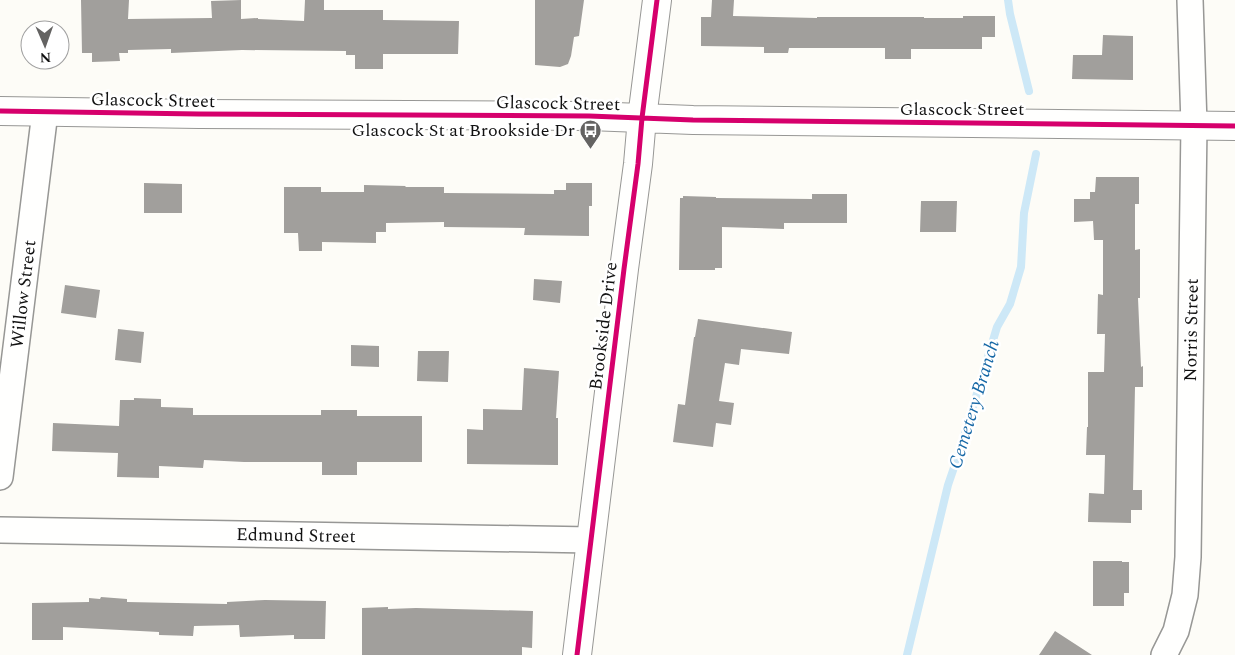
<svg xmlns="http://www.w3.org/2000/svg" width="1235" height="655" viewBox="0 0 1235 655" font-family="Spectral,serif">
<style>
.lines{fill:none;stroke-linecap:round;stroke-linejoin:round}
.stream{stroke:#cde8f7;stroke-width:8}
.building{fill:#a19f9c}
.minor-casing{stroke:#979795;stroke-width:28}
.tertiary-casing{stroke:#979795;stroke-width:30}
.minor{stroke:#fffffe;stroke-width:25}
.tertiary{stroke:#fffffe;stroke-width:28}
.cycleway-casing{stroke:#fff;stroke-width:8}
.cycleway{stroke:#d6006c;stroke-width:5}
.labels{text-anchor:middle;stroke-width:5;stroke-linejoin:round;paint-order:stroke}
.street-label{font-size:18px;fill:#111;stroke:#fff}
.poi-label{font-size:18px;fill:#111;stroke:#fff;text-anchor:end}
.water-label{font-size:19px;font-style:italic;fill:#1768a6;stroke:#fff}
</style>
<rect width="100%" height="100%" fill="#fdfcf7"/>
<g class="lines">
<path class="stream" d="M 1008,0 L 1010,14 L 1029,91
M 907,655 L 948,485 L 960,450 L 997,327 L 1010,304 L 1021,267 L 1024,213 L 1036,154"/>
</g>
<path class="building" d="M 81,0 L 129,0 L 128,19 L 212,18 L 211,1 L 241,0 L 241,19 L 258,18 L 258,19 L 304,21 L 305,0 L 324,0 L 324,10 L 383,10 L 383,20 L 459,21 L 458,54 L 383,54 L 383,69 L 355,69 L 355,55 L 346,55 L 346,51 L 242,50 L 171,53 L 171,49 L 128,50 L 128,53 L 119,53 L 120,61 L 92,62 L 92,53 L 82,53 Z
M 535,0 L 584,0 L 579,36 L 574,37 L 571,56 L 568,64 L 560,67 L 535,65 Z
M 712,0 L 734,0 L 733,16 L 817,18 L 817,17 L 924,17 L 924,18 L 963,18 L 963,16 L 995,16 L 995,37 L 982,37 L 982,49 L 911,49 L 911,59 L 885,59 L 885,48 L 789,48 L 788,53 L 764,53 L 764,47 L 701,46 L 701,17 L 711,17 Z
M 1103,35 L 1133,36 L 1133,80 L 1072,79 L 1073,55 L 1102,55 Z
M 1096,177 L 1139,177 L 1139,204 L 1135,204 L 1135,250 L 1140,249 L 1140,298 L 1138,298 L 1141,367 L 1143,366 L 1143,387 L 1135,387 L 1133,490 L 1142,490 L 1142,510 L 1131,510 L 1131,523 L 1088,522 L 1089,493 L 1104,494 L 1105,455 L 1086,455 L 1087,427 L 1088,427 L 1088,372 L 1104,372 L 1105,334 L 1097,334 L 1098,294 L 1103,295 L 1103,240 L 1094,240 L 1093,221 L 1074,222 L 1074,199 L 1090,199 L 1090,192 L 1095,192 Z
M 144,183 L 182,184 L 182,213 L 144,213 Z
M 566,183 L 592,183 L 592,206 L 589,206 L 589,236 L 524,235 L 525,228 L 444,227 L 444,222 L 386,223 L 386,232 L 376,232 L 376,243 L 322,242 L 322,251 L 299,251 L 298,233 L 284,233 L 284,187 L 321,187 L 321,192 L 364,192 L 364,185 L 406,186 L 405,187 L 444,187 L 444,193 L 554,194 L 554,190 L 566,190 Z
M 812,194 L 847,194 L 847,223 L 784,223 L 784,229 L 722,227 L 722,268 L 715,268 L 715,270 L 679,270 L 680,198 L 683,198 L 683,196 L 716,197 L 716,198 L 812,199 Z
M 921,201 L 957,201 L 956,232 L 920,232 Z
M 534,279 L 562,281 L 560,303 L 533,300 Z
M 65,285 L 100,290 L 96,318 L 61,313 Z
M 698,319 L 792,332 L 789,354 L 741,349 L 739,365 L 725,363 L 719,401 L 734,403 L 731,425 L 716,423 L 713,447 L 673,442 L 678,404 L 685,405 L 694,337 L 695,337 Z
M 118,329 L 144,332 L 141,363 L 115,360 Z
M 351,345 L 379,346 L 379,367 L 351,366 Z
M 418,351 L 449,351 L 448,382 L 417,381 Z
M 524,368 L 559,371 L 556,418 L 558,418 L 558,465 L 467,464 L 467,429 L 483,430 L 483,409 L 522,410 Z
M 134,398 L 161,399 L 161,407 L 193,408 L 193,415 L 321,415 L 321,410 L 357,410 L 357,416 L 422,416 L 422,462 L 357,462 L 357,475 L 322,475 L 322,462 L 244,462 L 204,460 L 203,468 L 159,466 L 159,478 L 117,477 L 118,453 L 52,451 L 53,423 L 119,426 L 120,400 L 134,400 Z
M 1093,561 L 1122,561 L 1122,562 L 1129,562 L 1129,593 L 1124,593 L 1124,606 L 1093,606 Z
M 101,597 L 127,599 L 127,602 L 227,604 L 227,602 L 265,600 L 326,601 L 325,639 L 294,639 L 294,635 L 240,637 L 239,625 L 194,626 L 193,636 L 159,635 L 159,632 L 63,627 L 63,640 L 32,640 L 32,603 L 89,602 L 89,598 L 100,599 Z
M 388,607 L 388,609 L 416,608 L 533,611 L 532,648 L 522,647 L 522,655 L 362,655 L 362,608 Z
M 1055,631 L 1092,655 L 1039,655 Z"/>
<g class="lines">
<defs>
<path id="minor" d="M 0,477 L 45,112
M 0,530 L 591,540
M 1164,655 L 1176,631 L 1185,595 L 1188,557 L 1194,125 L 1190,0"/>
<path id="tertiary" d="M 0,111 L 199,114 L 589,116 L 693,120 L 1235,126
M 577,655 L 624,269 L 638,164 L 642,118 L 657,0"/>
</defs>
<use href="#minor" class="minor-casing"/>
<use href="#tertiary" class="tertiary-casing"/>
<use href="#minor" class="minor"/>
<use href="#tertiary" class="tertiary"/>
<defs>
<path id="cycleway" d="M 0,111 L 199,114 L 589,116 L 693,120 L 1235,126
M 577,655 L 624,269 L 638,164 L 642,118 L 657,0"/>
</defs>
<use href="#cycleway" class="cycleway-casing"/>
<use href="#cycleway" class="cycleway"/>
</g>
<defs>
<symbol id="bus-pin" viewBox="-11 -11 22 30"><path d="M0 17L-7.5 6A9.5 9.5 0 1 1 7.5 6Z" fill="#646362" stroke="#fff"/><path d="M-5-6H5V4H4V6H2V4H-2V6H-4V4H-5ZM-3.5-4V0h7V-4ZM-3.5 1.2v1.5H-2V1.2ZM2 1.2v1.5H3.5V1.2Z" fill="#fff"/></symbol>
</defs>
<g fill-rule="evenodd">
<use href="#bus-pin" x="578" y="118" width="25" height="34"/>
</g>
<g class="labels">
<g class="street-label">
<text transform="translate(153 100) rotate(1)" y="6">Glascock Street</text>
<text transform="translate(558 103) rotate(1)" y="6">Glascock Street</text>
<text x="962" y="115">Glascock Street</text>
<text transform="translate(23 294) rotate(-83)" y="6">Willow Street</text>
<text transform="translate(603 326) rotate(-83)" y="6">Brookside Drive</text>
<text transform="translate(1191 330) rotate(-89)" y="6">Norris Street</text>
<text transform="translate(296 535) rotate(1)" y="6">Edmund Street</text>
</g>
<g class="poi-label">
<text x="575" y="136">Glascock St at Brookside Dr</text>
</g>
<g class="water-label">
<text transform="translate(973 404) rotate(-73)" y="7">Cemetery Branch</text>
</g>
</g>
<g transform="translate(45 45) rotate(178)"><circle r="24" fill="#ffffff" stroke="#a0a0a0"/>
<path d="M0-4L9 19L0 12L-9 19Z" fill="#646362"/>
<text y="-8" font-size="14" font-weight="bold" text-anchor="middle" fill="#111111">N</text>
</g>
</svg>
